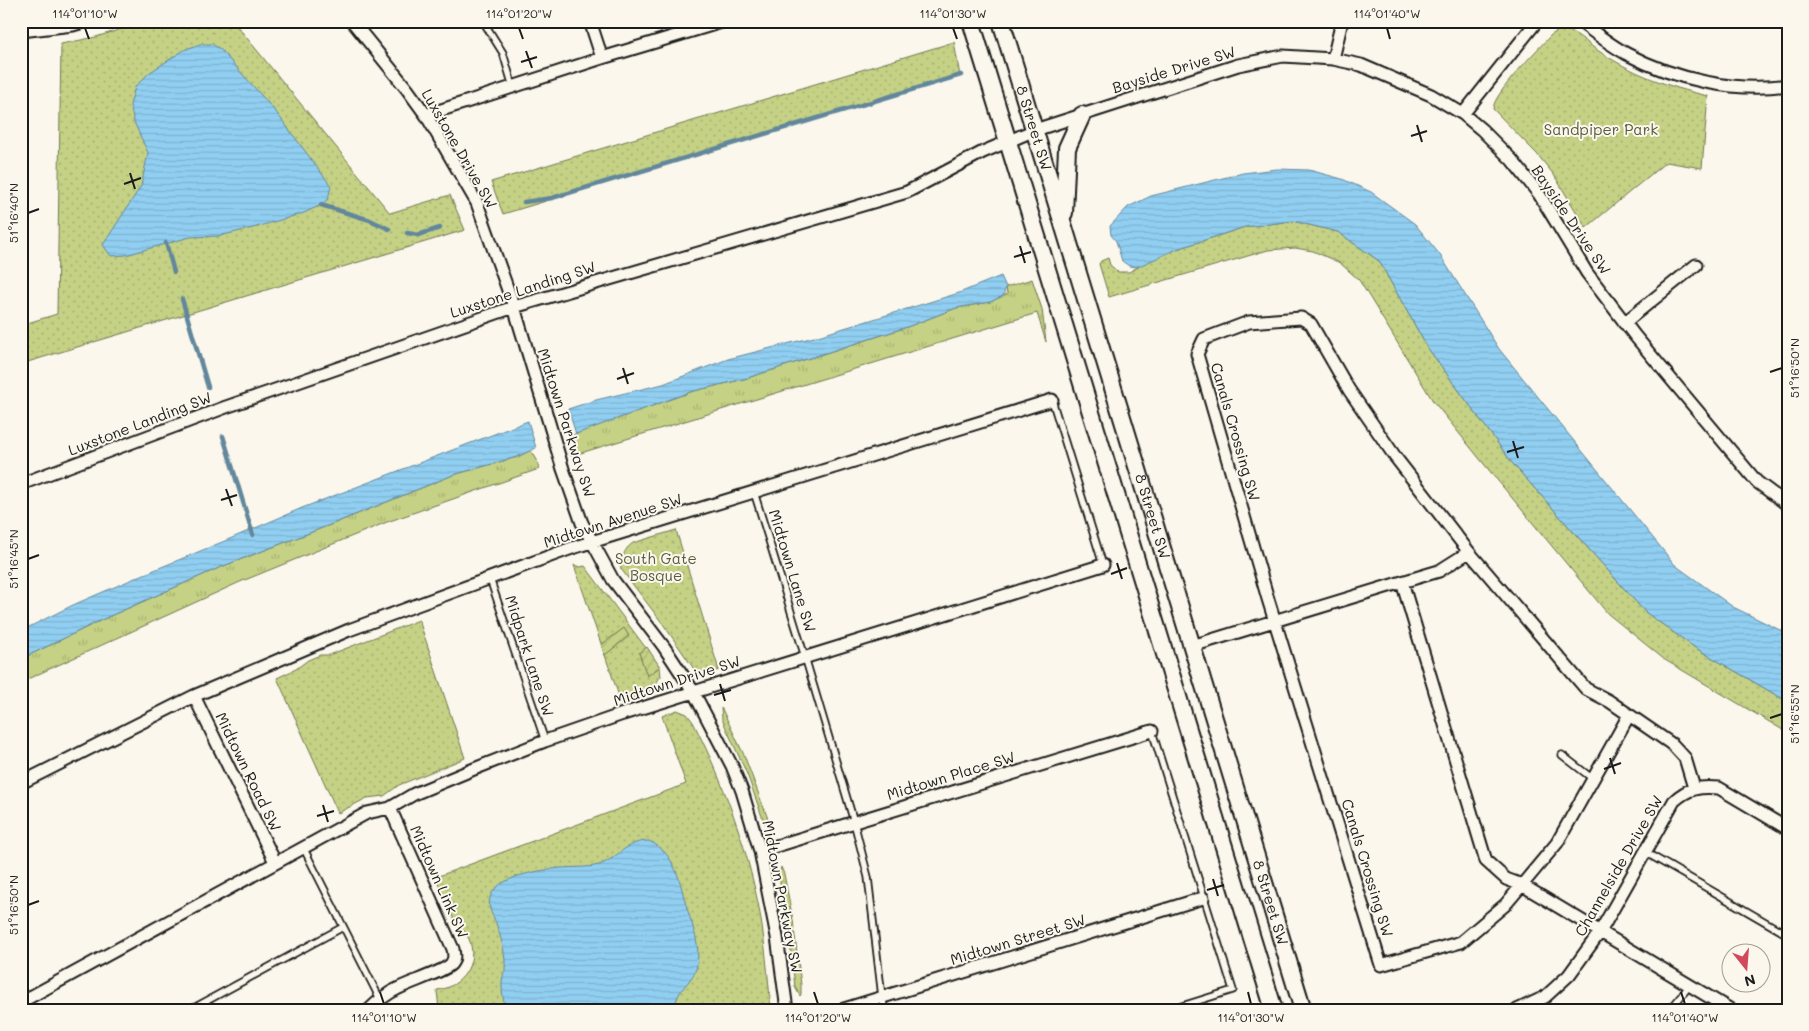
<svg xmlns="http://www.w3.org/2000/svg" width="1809" height="1031" viewBox="0 0 1809 1031" font-family="Mali,sans-serif">
<style>
.grass{fill:url(#grass-tufts);stroke:#707650}
.park{fill:url(#park-dots);stroke:#707650}
.garden{fill:url(#garden-furrows);stroke:#707650}
.water{fill:url(#water-rules);stroke:#62879c}
.lines{fill:none;stroke-linecap:round;stroke-linejoin:round}
.stream{stroke:#62879c;stroke-width:4.5}
.lane-casing{stroke:#1c1c1c;stroke-width:9}
.street-casing{stroke:#1c1c1c;stroke-width:15}
.secondary-casing{stroke:#1c1c1c;stroke-width:20}
.lane{stroke:#fbf7ec;stroke-width:5.5}
.street{stroke:#fbf7ec;stroke-width:11}
.secondary{stroke:#fbf7ec;stroke-width:16}
.ticks{fill:none;stroke:#1c1c1c;stroke-width:2}
.labels{text-anchor:middle;stroke-width:4;stroke-linejoin:round;paint-order:stroke}
.street-label{font-size:15px;fill:#1c1c1c;stroke:#fbf7ec}
.park-label{font-size:15px;fill:#575b40;stroke:#fbf7ec}
.neatline{fill:none;stroke:#1c1c1c;stroke-width:2}
.ticks-label{font-size:12px;text-anchor:middle;fill:#1c1c1c}
</style>
<defs>
<pattern id="grass-tufts" width="24" height="20" patternUnits="userSpaceOnUse" patternTransform="scale(1.25)"><rect width="24" height="20" fill="#c5d184"/><path d="M3 7l-1-3M5 7V3M7 7l1-3M15 17l-1-3M17 17v-4M19 17l1-3" fill="none" stroke="#a9b371"/></pattern>
<pattern id="park-dots" width="8" height="8" patternUnits="userSpaceOnUse" patternTransform="scale(1.25)"><rect width="8" height="8" fill="#c5d184"/><path d="M2 2h.1M6 6h.1" fill="none" stroke="#a9b371" stroke-width="1.8" stroke-linecap="round"/></pattern>
<pattern id="garden-furrows" width="10" height="10" patternUnits="userSpaceOnUse" patternTransform="scale(1.25)"><rect width="10" height="10" fill="#c5d184"/><path d="M-1 1l2-2M0 10L10 0M9 11l2-2" fill="none" stroke="#a9b371"/></pattern>
<pattern id="water-rules" width="6" height="5" patternUnits="userSpaceOnUse" patternTransform="scale(1.25)"><rect width="6" height="5" fill="#91cff2"/><path d="M0 2.5h6" fill="none" stroke="#7cb1cf"/></pattern>
</defs>
<rect width="100%" height="100%" fill="#fbf7ec"/>
<filter id="ink" filterUnits="userSpaceOnUse"><feTurbulence type="fractalNoise" baseFrequency=".02" numOctaves="2"/><feDisplacementMap in="SourceGraphic" scale="10" xChannelSelector="R" yChannelSelector="G"/><feConvolveMatrix kernelMatrix="1 2 1 2 8 2 1 2 1" color-interpolation-filters="sRGB"/></filter>
<g filter="url(#ink)">
<path class="grass" d="M 1032,279 L 1042,309 L 1046,342 L 1037,313 L 571,456 L 568,449 L 574,447 L 572,435 L 690,392 L 744,379 L 907,327 L 956,308 L 990,302 L 1007,294 L 1006,287 Z
M 531,450 L 537,460 L 539,469 L 387,522 L 240,582 L 21,682 L 21,659 L 110,616 L 221,567 L 335,523 L 453,475 L 517,457 Z
M 721,708 L 722,709 L 744,755 L 771,827 L 770,829 L 764,822 L 747,774 L 722,719 Z
M 781,867 L 784,874 L 793,920 L 801,985 L 801,994 L 800,996 L 795,987 L 788,925 L 779,877 Z"/>
<path class="park" d="M 147,21 L 233,21 L 390,213 L 450,195 L 465,230 L 21,364 L 21,325 L 57,314 L 61,44 L 96,37 Z
M 1560,30 C 1575,29 1585,42 1597,50 C 1631,73 1668,87 1708,96 L 1702,168 L 1666,162 L 1586,228 L 1554,175 L 1537,154 L 1493,109 C 1493,94 1539,48 1551,35 Z
M 954,42 L 960,76 L 503,214 L 491,182 Z
M 1293,221 L 1338,232 L 1379,261 L 1427,347 L 1513,464 L 1645,612 L 1694,647 L 1788,702 L 1788,733 L 1665,660 L 1608,614 L 1479,458 L 1433,401 L 1359,280 L 1340,263 L 1313,251 L 1295,248 L 1268,250 L 1109,297 L 1099,264 L 1101,261 L 1108,258 L 1110,265 L 1118,272 L 1129,272 L 1152,259 L 1177,249 L 1245,227 Z
M 676,530 L 719,670 L 712,672 L 702,671 L 701,673 L 694,669 L 663,624 L 621,569 L 619,559 L 622,560 C 624,552 626,548 633,543 Z
M 574,565 L 580,567 L 585,566 L 588,570 L 660,667 L 661,677 L 659,678 C 652,696 638,696 621,702 Z
M 419,620 L 465,758 L 399,785 L 384,796 L 367,798 L 338,813 L 277,678 L 296,669 L 308,660 L 320,655 L 329,655 Z
M 677,710 L 687,714 L 693,722 C 723,781 746,843 759,908 C 765,941 768,976 771,1010 L 439,1010 L 437,990 C 461,988 479,963 469,939 C 465,930 457,925 453,917 C 446,904 441,890 436,877 L 686,784 L 662,716 Z"/>
<path class="garden" d="M 624,628 L 629,636 L 605,655 L 601,645 Z
M 647,647 L 660,667 L 647,676 L 639,653 Z"/>
<path class="water" d="M 200,44 L 212,44 L 221,50 L 276,112 L 331,186 L 328,199 L 321,205 L 304,213 L 253,228 L 219,236 L 190,237 L 126,255 L 111,256 L 103,245 L 141,186 L 148,153 L 134,122 L 130,105 L 135,87 L 149,73 L 184,50 Z
M 1277,169 L 1309,170 L 1342,179 L 1371,192 L 1415,224 L 1440,255 L 1499,349 L 1675,565 L 1733,607 L 1788,634 L 1788,702 L 1694,647 L 1645,612 L 1513,464 L 1427,347 L 1379,261 L 1338,232 L 1293,221 L 1245,227 L 1177,249 L 1137,267 L 1129,266 L 1122,261 L 1116,241 L 1111,235 L 1110,226 L 1128,207 L 1151,196 L 1243,173 Z
M 1001,276 L 1006,287 L 1003,296 L 990,302 L 956,308 L 907,327 L 744,379 L 690,392 L 576,434 L 568,409 L 596,400 L 663,384 L 728,359 L 818,336 L 959,293 Z
M 528,421 L 536,448 L 517,457 L 453,475 L 335,523 L 221,567 L 110,616 L 21,659 L 21,631 L 73,605 L 142,575 L 232,538 L 302,508 Z
M 649,841 C 660,846 668,854 673,865 C 680,877 682,891 686,905 C 692,925 702,947 696,969 C 692,981 680,988 676,1001 L 679,1004 L 684,1007 L 686,1010 L 506,1010 C 503,998 499,982 505,971 C 506,955 502,941 497,926 C 494,916 487,909 490,898 C 495,876 542,870 561,868 C 573,867 587,868 599,865 C 619,858 625,841 649,841 Z"/>
<g class="lines">
<path class="stream" d="M 524,202 L 552,198 L 961,75
M 321,205 L 370,220 L 389,229
M 407,233 L 418,235 L 440,228
M 166,243 L 174,272
M 182,299 L 208,387
M 223,436 L 253,535"/>
<defs>
<path id="lane" d="M 483,21 L 503,53 L 513,87
M 1052,400 L 1103,565
M 754,492 L 805,657 L 854,822 L 868,877 L 882,997 L 885,1010
M 490,579 L 545,741
M 1152,731 L 1233,990 L 1169,1010
M 1562,755 L 1593,779
M 303,847 L 380,999
M 1645,852 L 1788,935
M 190,1010 L 343,927
M 1670,1010 L 1690,985"/>
<path id="street" d="M 352,21 L 407,89 L 426,115 L 477,203 L 514,307 L 563,469 L 582,523 L 613,580 L 664,647 L 693,691 L 732,766 L 742,791 L 760,851 L 777,937 L 787,1010
M 590,21 L 602,58
M 1579,21 C 1594,32 1610,45 1627,54 C 1674,79 1734,93 1788,85
M 21,31 L 73,25 L 87,21
M 1333,59 L 1342,21
M 1463,114 L 1537,21
M 426,115 L 602,58 L 725,21
M 1624,323 L 1696,265
M 21,484 L 226,407 L 514,307 L 907,192 L 983,152 L 1035,130 L 1238,65 L 1283,56 L 1333,59 L 1361,65 L 1431,95 L 1463,114 L 1482,130 L 1512,160 L 1539,194 L 1587,273 L 1635,336 L 1757,482 L 1788,505
M 1469,552 L 1396,458 L 1349,390 L 1311,324 L 1301,318 L 1249,322 L 1204,339 L 1197,354 L 1268,599 L 1381,965 L 1461,942 L 1505,905 L 1522,885 L 1731,1010
M 1402,582 L 1439,571 L 1469,552 L 1586,689 L 1609,701 L 1673,745 L 1685,758 L 1694,788
M 1192,646 L 1402,582 L 1486,861 L 1506,879 L 1522,885 L 1557,843 L 1629,715
M 194,696 L 275,862
M 21,783 L 194,696 L 349,630 L 572,548 L 1052,400
M 760,851 L 1152,731
M 21,1002 L 367,813 L 390,808 L 414,794 L 474,769 L 545,741 L 623,714 L 1103,565
M 369,1010 C 377,1002 386,994 397,989 C 408,983 445,971 451,964 C 455,959 454,955 453,949 L 390,808
M 841,1010 L 1203,898
M 1517,1010 L 1545,997 L 1569,975 L 1600,932 L 1674,801 C 1688,788 1700,786 1719,788 L 1788,829"/>
<g id="secondary">
<path d="M 971,21 L 1274,1010"/>
<path id="s1" d="M 1001,21 L 1303,1010"/>
<path d="M 1064,213 L 1067,148 L 1082,115"/>
</g>
</defs>
<use href="#lane" class="lane-casing"/>
<use href="#street" class="street-casing"/>
<use href="#secondary" class="secondary-casing"/>
<use href="#lane" class="lane"/>
<use href="#street" class="street"/>
<use href="#secondary" class="secondary"/>
</g>
</g>
<path class="ticks" d="M 85,28 L 89,39M 519,28 L 523,39M 953,28 L 957,39M 1387,28 L 1390,39M 526,51 L 532,68M 521,62 L 537,57M 1417,125 L 1422,142M 1411,136 L 1427,131M 130,173 L 135,189M 124,184 L 141,178M 28,213 L 39,209M 1020,246 L 1025,263M 1014,257 L 1031,252M 623,368 L 628,384M 1770,372 L 1782,368M 617,379 L 634,373M 1513,441 L 1518,458M 1507,452 L 1524,447M 226,489 L 232,506M 221,500 L 237,495M 28,559 L 39,555M 1117,563 L 1122,579M 1111,574 L 1127,568M 720,684 L 725,701M 714,695 L 731,690M 1770,718 L 1782,714M 1610,758 L 1615,774M 1604,769 L 1621,763M 323,805 L 328,822M 317,816 L 334,811M 1213,879 L 1218,896M 1207,890 L 1224,885M 28,905 L 39,901M 380,992 L 384,1004M 814,992 L 818,1004M 1248,992 L 1251,1004M 1681,992 L 1685,1004"/>
<g class="labels">
<g class="street-label">
<text transform="translate(1174 70) rotate(-17)" y="5">Bayside Drive SW</text>
<text dy="5" stroke="none"><textPath href="#s1" startOffset="112">8 Street SW</textPath></text>
<text transform="translate(459 149) rotate(60)" y="5">Luxstone Drive SW</text>
<text transform="translate(1571 220) rotate(56)" y="5">Bayside Drive SW</text>
<text transform="translate(523 290) rotate(-18)" y="5">Luxstone Landing SW</text>
<text transform="translate(566 423) rotate(72)" y="5">Midtown Parkway SW</text>
<text transform="translate(140 424) rotate(-21)" y="5">Luxstone Landing SW</text>
<text transform="translate(1235 432) rotate(74)" y="5">Canals Crossing SW</text>
<text dy="5" stroke="none"><textPath href="#s1" startOffset="518">8 Street SW</textPath></text>
<text transform="translate(613 521) rotate(-18)" y="5">Midtown Avenue SW</text>
<text transform="translate(792 571) rotate(73)" y="5">Midtown Lane SW</text>
<text transform="translate(529 656) rotate(72)" y="5">Midpark Lane SW</text>
<text transform="translate(677 681) rotate(-18)" y="5">Midtown Drive SW</text>
<text transform="translate(248 772) rotate(64)" y="5">Midtown Road SW</text>
<text transform="translate(951 776) rotate(-17)" y="5">Midtown Place SW</text>
<text transform="translate(1619 866) rotate(-60)" y="5">Channelside Drive SW</text>
<text transform="translate(1367 868) rotate(73)" y="5">Canals Crossing SW</text>
<text transform="translate(439 882) rotate(66)" y="5">Midtown Link SW</text>
<text transform="translate(782 897) rotate(79)" y="5">Midtown Parkway SW</text>
<text dy="5" stroke="none"><textPath href="#s1" startOffset="922">8 Street SW</textPath></text>
<text transform="translate(1018 940) rotate(-17)" y="5">Midtown Street SW</text>
</g>
<g class="park-label">
<text x="1601" y="135">Sandpiper Park</text>
<text x="656" y="564">South Gate<tspan x="656" dy="17">Bosque</tspan></text>
</g>
</g>
<rect width="1809" height="1031" fill="none" stroke="#fbf7ec" stroke-width="55"/>
<g transform="translate(1746 968) rotate(163)"><circle r="24" fill="#fbf7ec" stroke="#a29f99"/>
<path d="M0-4L9 19L0 12L-9 19Z" fill="#d1495b"/>
<text y="-8" font-size="14" font-weight="bold" text-anchor="middle" fill="#1c1c1c">N</text>
</g>
<rect x="28" y="28" width="1754" height="976" class="neatline"/>
<g class="ticks-label">
<text x="85" y="18">114°01'10"W</text>
<text x="519" y="18">114°01'20"W</text>
<text x="953" y="18">114°01'30"W</text>
<text x="1387" y="18">114°01'40"W</text>
<text transform="translate(14 213) rotate(-90)" y="4">51°16'40"N</text>
<text transform="translate(1795 368) rotate(-90)" y="4">51°16'50"N</text>
<text transform="translate(14 559) rotate(-90)" y="4">51°16'45"N</text>
<text transform="translate(1795 714) rotate(-90)" y="4">51°16'55"N</text>
<text transform="translate(14 905) rotate(-90)" y="4">51°16'50"N</text>
<text x="384" y="1022">114°01'10"W</text>
<text x="818" y="1022">114°01'20"W</text>
<text x="1251" y="1022">114°01'30"W</text>
<text x="1685" y="1022">114°01'40"W</text>
</g>
</svg>
